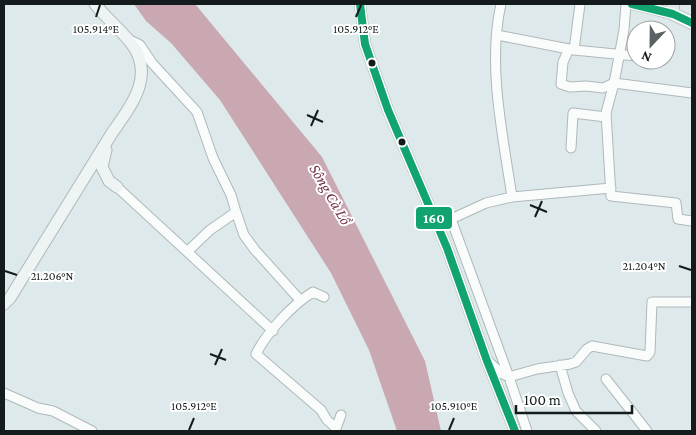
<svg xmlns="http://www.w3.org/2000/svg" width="696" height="435" viewBox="0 0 696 435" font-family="'Crimson Pro',serif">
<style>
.water{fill:#c9a8b2}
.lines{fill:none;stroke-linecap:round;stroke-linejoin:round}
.minor-casing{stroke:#afb8ba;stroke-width:11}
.tertiary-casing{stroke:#afb8ba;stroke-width:12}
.secondary-casing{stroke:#afb8ba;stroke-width:13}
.primary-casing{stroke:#c0c5c6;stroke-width:14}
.minor{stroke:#fafcfc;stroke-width:9}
.tertiary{stroke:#fafcfc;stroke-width:10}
.secondary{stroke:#eef3f3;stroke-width:11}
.primary{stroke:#e0eaec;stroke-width:12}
.bus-1-casing{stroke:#fff;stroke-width:11}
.bus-1{stroke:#11a471;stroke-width:8}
.ticks{fill:none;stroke:#141b1c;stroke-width:2}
.bus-dot{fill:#141b1c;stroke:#fff;stroke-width:2}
.labels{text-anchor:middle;stroke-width:4;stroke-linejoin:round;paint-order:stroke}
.water-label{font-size:16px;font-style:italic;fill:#743146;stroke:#fff}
.ticks-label{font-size:12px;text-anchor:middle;fill:#141b1c;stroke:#fff;stroke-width:4;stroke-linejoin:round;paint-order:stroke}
.line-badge{stroke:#fff;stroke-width:2}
.badge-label{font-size:14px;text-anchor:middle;font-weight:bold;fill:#fff}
</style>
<rect width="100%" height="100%" fill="#dde9ea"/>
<path class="water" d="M 134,4 L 195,4 L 322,157 L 425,361 L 441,431 L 397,431 L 369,350 L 331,273 L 220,100 L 171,43 L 146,21 Z"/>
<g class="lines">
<defs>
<path id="minor" d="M 501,4 C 487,65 503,136 512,197
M 626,4 L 624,30 L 614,83 L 606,113 L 611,196 L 676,203 L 678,219 L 692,221
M 497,35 L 574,50 L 636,56
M 128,39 L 140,45 L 152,63 L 197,112 L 213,158 L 231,195 L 236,212
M 569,49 L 563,62 L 561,84 L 570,87 L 586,86 L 603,88 L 614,83 L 692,93
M 574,50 L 580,4
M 571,148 L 573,113 L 606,117
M 117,187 L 273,331
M 451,219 L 509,377 L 527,431
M 451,219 L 486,203 L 512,197 L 611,188
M 188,251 L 210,230 L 236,212 L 244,235 L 255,250 L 300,300
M 324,297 L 313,292 C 292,305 267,332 256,354 L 321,410 L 327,420 L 336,428
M 488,361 L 501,373 L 509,377 L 537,369 L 570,364 L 576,362 L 587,349 L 592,346 L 647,356 L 650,352 L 652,302 L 692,302
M 560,365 L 568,393 L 576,411 L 596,431
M 606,379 L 647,431
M 4,393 L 38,408 L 53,411 L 92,431
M 335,431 L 341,415"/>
<path id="tertiary" d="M 360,4 L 365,44 L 388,110 L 447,248 L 487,361 L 515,431
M 632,4 L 673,14"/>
<path id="secondary" d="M 106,150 L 102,167 L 109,181 L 117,187
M 4,304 L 10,298 L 112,133 C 131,106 156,75 131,43 C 120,29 106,18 95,4"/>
<path id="primary" d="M 673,4 L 673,14 L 692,23"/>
</defs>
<use href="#minor" class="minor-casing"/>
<use href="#tertiary" class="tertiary-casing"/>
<use href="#secondary" class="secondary-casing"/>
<use href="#primary" class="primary-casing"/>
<use href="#minor" class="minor"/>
<use href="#tertiary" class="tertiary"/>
<use href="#secondary" class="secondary"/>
<use href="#primary" class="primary"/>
<defs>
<path id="bus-1" d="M 360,4 L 365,44 L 388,110 L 447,248 L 487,361 L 515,431
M 632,4 L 673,14 L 692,23"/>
</defs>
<use href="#bus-1" class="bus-1-casing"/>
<use href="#bus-1" class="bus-1"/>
</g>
<path class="ticks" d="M 96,17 L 100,5M 356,17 L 361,5M 307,115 L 323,122M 311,126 L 318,110M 530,205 L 547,212M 535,217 L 542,201M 679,266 L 691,270M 5,271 L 17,275M 210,354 L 226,360M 215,365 L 222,349M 189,430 L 194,418M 449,430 L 454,418"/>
<g class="bus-dot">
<circle cx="372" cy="63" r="4.5"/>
<circle cx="402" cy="142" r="4.5"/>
</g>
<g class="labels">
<g class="water-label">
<text transform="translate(331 194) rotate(60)" y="6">Sông Cà Lồ</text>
</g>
</g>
<g class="ticks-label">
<text x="96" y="33">105.914°E</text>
<text x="356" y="33">105.912°E</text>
<text x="644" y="270">21.204°N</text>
<text x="52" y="280">21.206°N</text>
<text x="194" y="410">105.912°E</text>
<text x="454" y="410">105.910°E</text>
</g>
<rect class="line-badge" x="415" y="206" width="38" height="24" rx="5" fill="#11a471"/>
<g class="badge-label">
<text x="434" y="223">160</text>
</g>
<rect width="696" height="435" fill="none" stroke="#141b1c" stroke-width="10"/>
<g transform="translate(651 45) rotate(202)"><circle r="24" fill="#ffffff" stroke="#a1a4a4"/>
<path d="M0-4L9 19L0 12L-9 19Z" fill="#5a6364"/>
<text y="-8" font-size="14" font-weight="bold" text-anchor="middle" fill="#141b1c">N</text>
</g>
<path d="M516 405v8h116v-8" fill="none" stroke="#141b1c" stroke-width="2.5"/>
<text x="524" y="405" font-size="15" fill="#141b1c" stroke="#ffffff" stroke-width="4" paint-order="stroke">100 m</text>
</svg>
